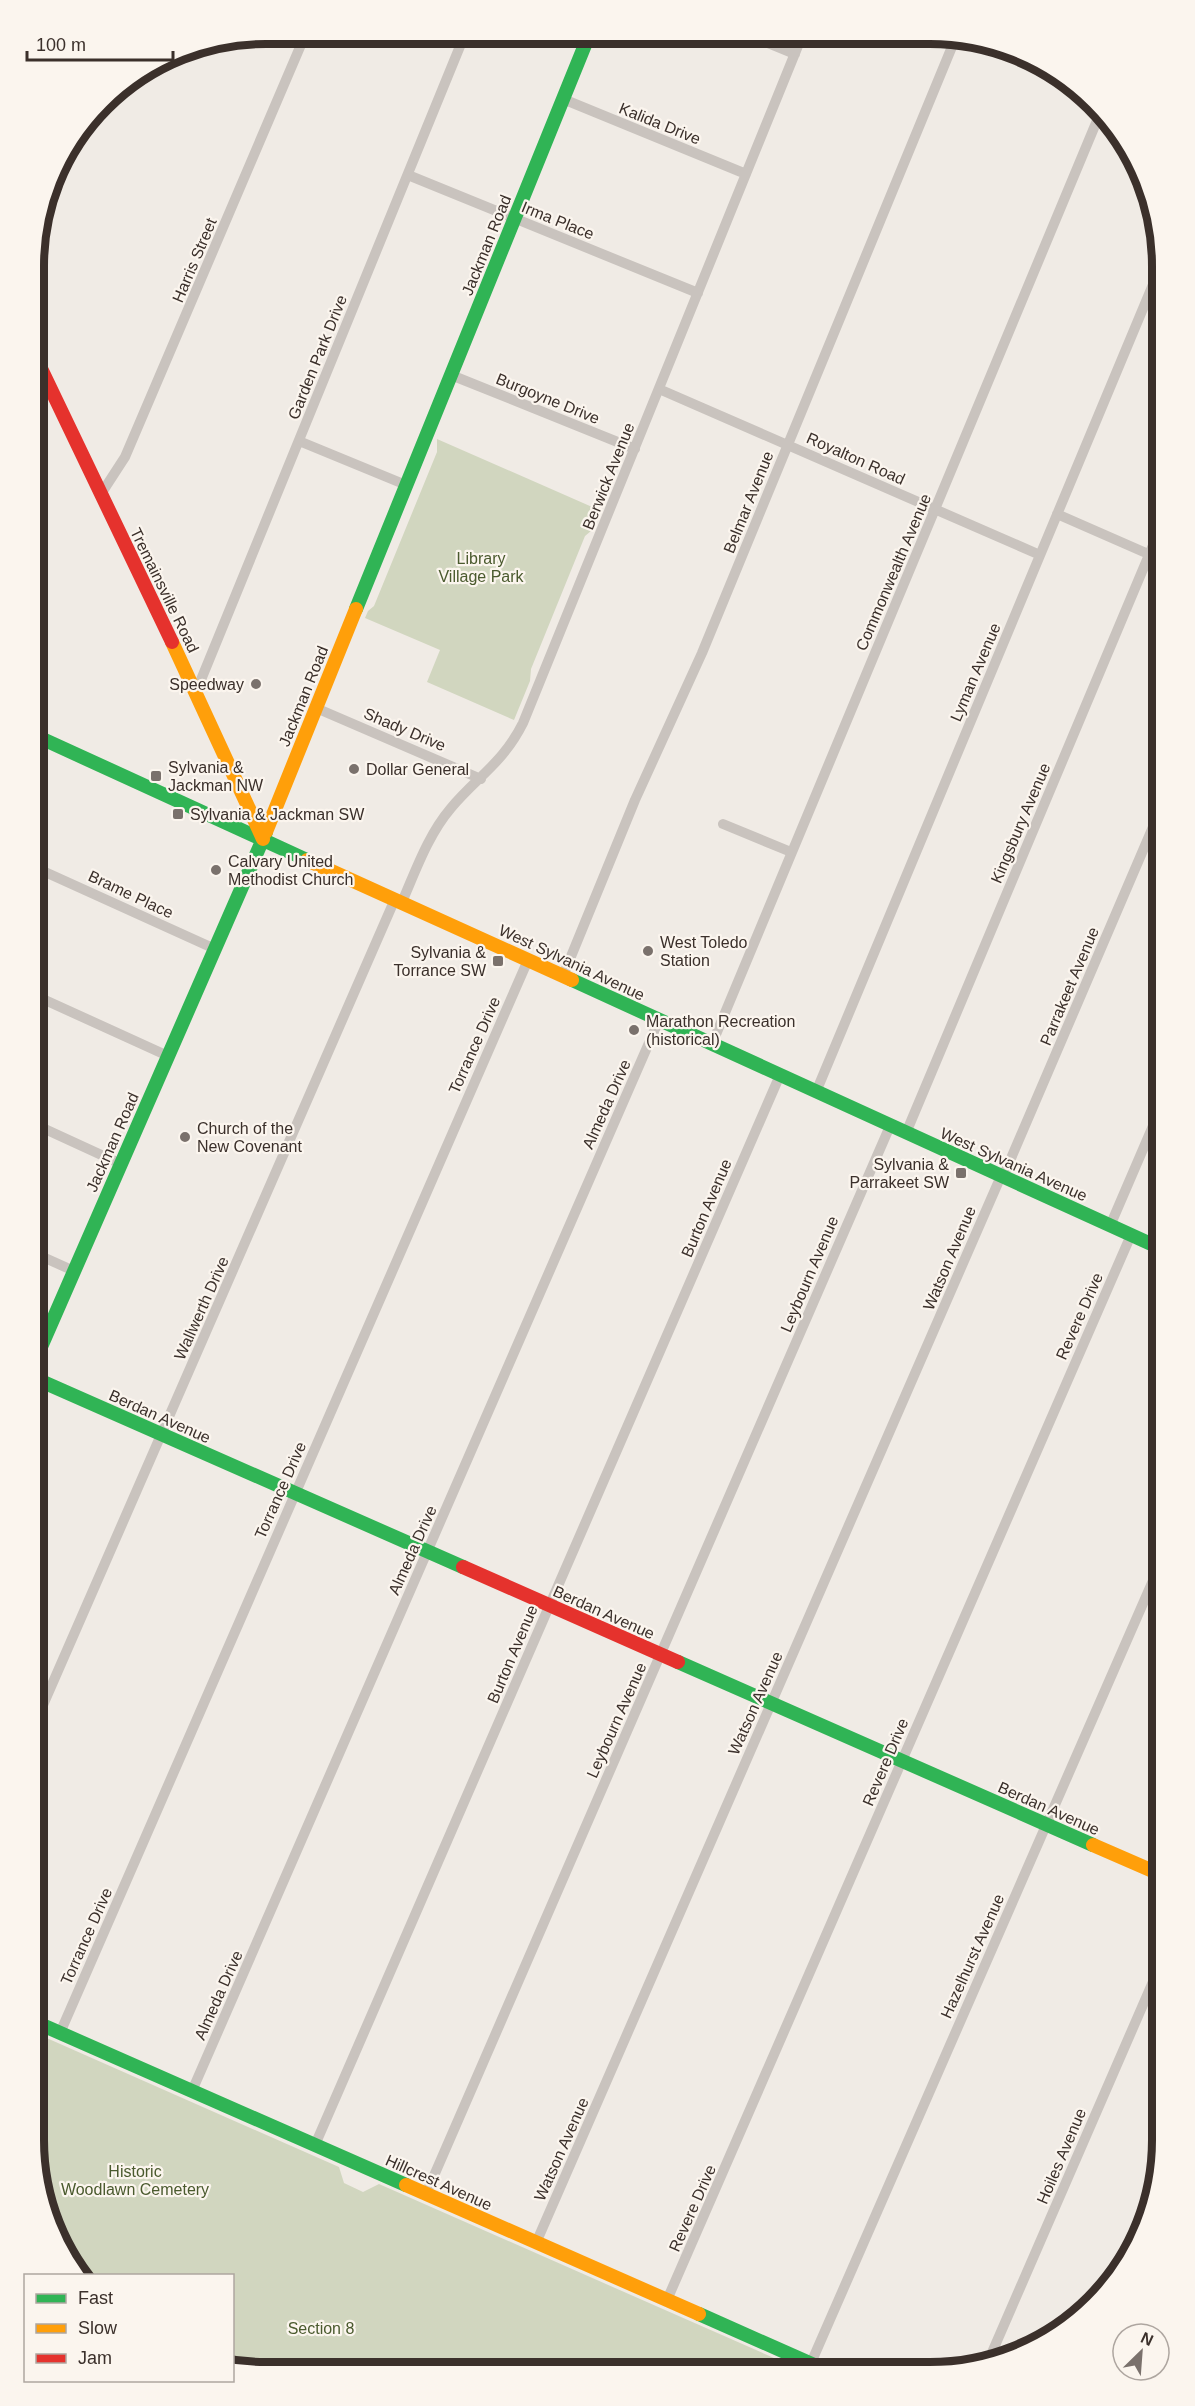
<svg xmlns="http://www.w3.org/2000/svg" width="1195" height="2406" viewBox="0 0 1195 2406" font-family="Arial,sans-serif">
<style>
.green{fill:#d1d6bf}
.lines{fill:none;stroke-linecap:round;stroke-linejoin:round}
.street{stroke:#c9c3be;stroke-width:10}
.fast{stroke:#30b455;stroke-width:14}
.slow{stroke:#ff9f0a;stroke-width:14}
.jam{stroke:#e5322d;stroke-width:14}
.poi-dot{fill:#7a716c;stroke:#fbf5ee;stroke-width:2}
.labels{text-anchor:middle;stroke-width:4.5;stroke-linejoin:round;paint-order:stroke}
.street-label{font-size:16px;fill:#3b302b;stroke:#fbf5ee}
.park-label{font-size:16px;fill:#4a5a2e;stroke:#fbf5ee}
.poi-label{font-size:16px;fill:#3b302b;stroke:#fbf5ee;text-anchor:start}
.rim{fill:none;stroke:#3b302b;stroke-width:8}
</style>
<rect width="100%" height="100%" fill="#f0ebe5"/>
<path class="green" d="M 437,439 L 599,510 L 591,531 L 585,536 L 531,669 L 530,681 L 514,720 L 427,682 L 440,650 L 365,618 L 368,611 L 374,606 L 437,452 Z
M 33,2032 L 339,2167 L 344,2183 L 363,2192 L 379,2184 L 808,2373 L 233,2370 L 232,2276 L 77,2276 L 72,2270 L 45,2215 L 33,2141 Z"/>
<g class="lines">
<path class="street" d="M 751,36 L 795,54
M 563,99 L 746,174
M 408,175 L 698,293
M 451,375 L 635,449
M 659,389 L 1040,555
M 299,441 L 406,485
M 101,494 L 125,457 L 306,33
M 1057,514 L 1162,560
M 196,692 L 465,34
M 316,708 L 481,779
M 723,824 L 791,852
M 34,867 L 215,949
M 402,902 C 416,870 428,835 451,808 C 478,776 503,763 523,723 L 802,36
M 563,976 L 635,800 L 702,653 L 956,37
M 34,995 L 168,1056
M 712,1044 L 1101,111
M 816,1092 L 1162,263
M 34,1124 L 121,1164
M 906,1133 L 1162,524
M 1003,1177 L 1162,806
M 1110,1226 L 1162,1105
M 34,1253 L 74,1271
M 33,1728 L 395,899
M 60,2033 L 528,960
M 192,2091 L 659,1020
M 315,2145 L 780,1075
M 426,2194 L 890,1126
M 536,2243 L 1001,1176
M 667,2300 L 1131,1235
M 811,2363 L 1162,1560
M 987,2364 L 1162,1961"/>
<path class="fast" d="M 356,609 L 589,35
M 34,735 L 307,860
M 572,980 L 1162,1249
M 34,1363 L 266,832
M 34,1378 L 463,1567
M 678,1662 L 1093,1845
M 33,2021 L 406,2185
M 699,2314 L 832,2373"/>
<path class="slow" d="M 172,642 L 263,839
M 266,832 L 356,609
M 307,860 L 572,980
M 1093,1845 L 1162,1875
M 406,2185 L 699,2314"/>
<path class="jam" d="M 35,356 L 172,642
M 463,1567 L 678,1662"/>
</g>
<g class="poi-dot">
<circle cx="256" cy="684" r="6"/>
<circle cx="354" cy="769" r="6"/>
<rect x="150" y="770" width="12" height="12" rx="3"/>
<rect x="172" y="808" width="12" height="12" rx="3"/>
<circle cx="216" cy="870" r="6"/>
<circle cx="648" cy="951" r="6"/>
<rect x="492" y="955" width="12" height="12" rx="3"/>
<circle cx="634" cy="1030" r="6"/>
<circle cx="185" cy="1137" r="6"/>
<rect x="955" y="1167" width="12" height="12" rx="3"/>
</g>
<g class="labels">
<g class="street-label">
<text transform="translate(660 123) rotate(22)" y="6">Kalida Drive</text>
<text transform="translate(558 220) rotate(22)" y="6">Irma Place</text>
<text transform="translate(486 245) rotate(-68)" y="6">Jackman Road</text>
<text transform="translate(194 260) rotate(-67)" y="6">Harris Street</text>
<text transform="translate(317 357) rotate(-68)" y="6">Garden Park Drive</text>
<text transform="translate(548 398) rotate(22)" y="6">Burgoyne Drive</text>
<text transform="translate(856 458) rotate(24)" y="6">Royalton Road</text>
<text transform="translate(608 476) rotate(-68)" y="6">Berwick Avenue</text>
<text transform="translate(748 502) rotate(-68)" y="6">Belmar Avenue</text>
<text transform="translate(893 572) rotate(-67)" y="6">Commonwealth Avenue</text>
<text transform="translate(165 590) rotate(64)" y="6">Tremainsville Road</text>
<text transform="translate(975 672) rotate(-67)" y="6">Lyman Avenue</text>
<text transform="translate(303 696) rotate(-68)" y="6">Jackman Road</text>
<text transform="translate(405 729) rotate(23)" y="6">Shady Drive</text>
<text transform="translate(1020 823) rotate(-67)" y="6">Kingsbury Avenue</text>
<text transform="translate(131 894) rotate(25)" y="6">Brame Place</text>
<text transform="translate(572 962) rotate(25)" y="6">West Sylvania Avenue</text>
<text transform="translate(1069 986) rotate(-67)" y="6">Parrakeet Avenue</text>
<text transform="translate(474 1045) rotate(-66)" y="6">Torrance Drive</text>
<text transform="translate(606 1104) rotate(-66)" y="6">Almeda Drive</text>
<text transform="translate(112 1142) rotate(-66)" y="6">Jackman Road</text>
<text transform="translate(1014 1164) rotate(24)" y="6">West Sylvania Avenue</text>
<text transform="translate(706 1208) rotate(-67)" y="6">Burton Avenue</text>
<text transform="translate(949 1258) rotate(-67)" y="6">Watson Avenue</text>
<text transform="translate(809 1274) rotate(-67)" y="6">Leybourn Avenue</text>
<text transform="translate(201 1308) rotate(-66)" y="6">Wallwerth Drive</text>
<text transform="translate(1079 1316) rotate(-66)" y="6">Revere Drive</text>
<text transform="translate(160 1416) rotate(24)" y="6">Berdan Avenue</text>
<text transform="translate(280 1490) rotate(-66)" y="6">Torrance Drive</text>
<text transform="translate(412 1550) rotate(-66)" y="6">Almeda Drive</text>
<text transform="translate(604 1612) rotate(24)" y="6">Berdan Avenue</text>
<text transform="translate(512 1654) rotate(-67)" y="6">Burton Avenue</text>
<text transform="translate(755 1703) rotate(-66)" y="6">Watson Avenue</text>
<text transform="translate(616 1720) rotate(-66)" y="6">Leybourn Avenue</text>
<text transform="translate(885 1762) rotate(-67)" y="6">Revere Drive</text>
<text transform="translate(1049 1808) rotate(24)" y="6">Berdan Avenue</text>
<text transform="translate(86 1936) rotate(-66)" y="6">Torrance Drive</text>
<text transform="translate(972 1956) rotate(-66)" y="6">Hazelhurst Avenue</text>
<text transform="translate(218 1995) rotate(-66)" y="6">Almeda Drive</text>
<text transform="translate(561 2149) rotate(-66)" y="6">Watson Avenue</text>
<text transform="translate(1061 2156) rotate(-67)" y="6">Hoiles Avenue</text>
<text transform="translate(439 2182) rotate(24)" y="6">Hillcrest Avenue</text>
<text transform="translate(692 2208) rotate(-66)" y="6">Revere Drive</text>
</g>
<g class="park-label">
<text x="481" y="564">Library<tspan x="481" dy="18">Village Park</tspan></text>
<text x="135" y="2177">Historic<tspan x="135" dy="18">Woodlawn Cemetery</tspan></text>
<text x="321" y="2334">Section 8</text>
</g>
<g class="poi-label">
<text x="244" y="690" text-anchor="end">Speedway</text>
<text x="168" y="773">Sylvania &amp;<tspan x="168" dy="18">Jackman NW</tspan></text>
<text x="366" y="775">Dollar General</text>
<text x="190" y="820">Sylvania &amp; Jackman SW</text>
<text x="228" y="867">Calvary United<tspan x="228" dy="18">Methodist Church</tspan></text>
<text x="660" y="948">West Toledo<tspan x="660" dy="18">Station</tspan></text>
<text x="486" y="958" text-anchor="end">Sylvania &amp;<tspan x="486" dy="18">Torrance SW</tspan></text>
<text x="646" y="1027">Marathon Recreation<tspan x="646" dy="18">(historical)</tspan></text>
<text x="197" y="1134">Church of the<tspan x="197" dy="18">New Covenant</tspan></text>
<text x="949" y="1170" text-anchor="end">Sylvania &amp;<tspan x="949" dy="18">Parrakeet SW</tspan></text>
</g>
</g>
<path d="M0 0H1195V2406H0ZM266 44H930A222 222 0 0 1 1152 266V2140A222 222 0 0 1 930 2362H266A222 222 0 0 1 44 2140V266A222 222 0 0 1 266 44Z" fill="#fbf5ee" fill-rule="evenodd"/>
<path class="rim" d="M266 44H930A222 222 0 0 1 1152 266V2140A222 222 0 0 1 930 2362H266A222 222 0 0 1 44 2140V266A222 222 0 0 1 266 44Z"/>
<rect x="24" y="2274" width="210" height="108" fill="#fbf5ee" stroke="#aea6a0" stroke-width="1.5"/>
<rect x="36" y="2294" width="30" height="9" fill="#30b455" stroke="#aea6a0" stroke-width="1.5"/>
<text x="78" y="2304" font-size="18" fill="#3b302b">Fast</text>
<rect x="36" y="2324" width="30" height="9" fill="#ff9f0a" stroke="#aea6a0" stroke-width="1.5"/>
<text x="78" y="2334" font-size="18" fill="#3b302b">Slow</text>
<rect x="36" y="2354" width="30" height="9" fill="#e5322d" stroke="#aea6a0" stroke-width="1.5"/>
<text x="78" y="2364" font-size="18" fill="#3b302b">Jam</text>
<g transform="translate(1141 2352) rotate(25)"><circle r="28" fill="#fbf5ee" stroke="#aea6a0" stroke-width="1.5"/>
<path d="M0-4.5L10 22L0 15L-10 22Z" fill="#7a716c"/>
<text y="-9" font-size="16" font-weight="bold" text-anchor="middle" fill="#3b302b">N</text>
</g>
<path d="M27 51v9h146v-9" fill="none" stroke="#3b302b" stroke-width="3"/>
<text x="36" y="51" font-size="18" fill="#3b302b" stroke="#fbf5ee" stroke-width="4.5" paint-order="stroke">100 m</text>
</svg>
